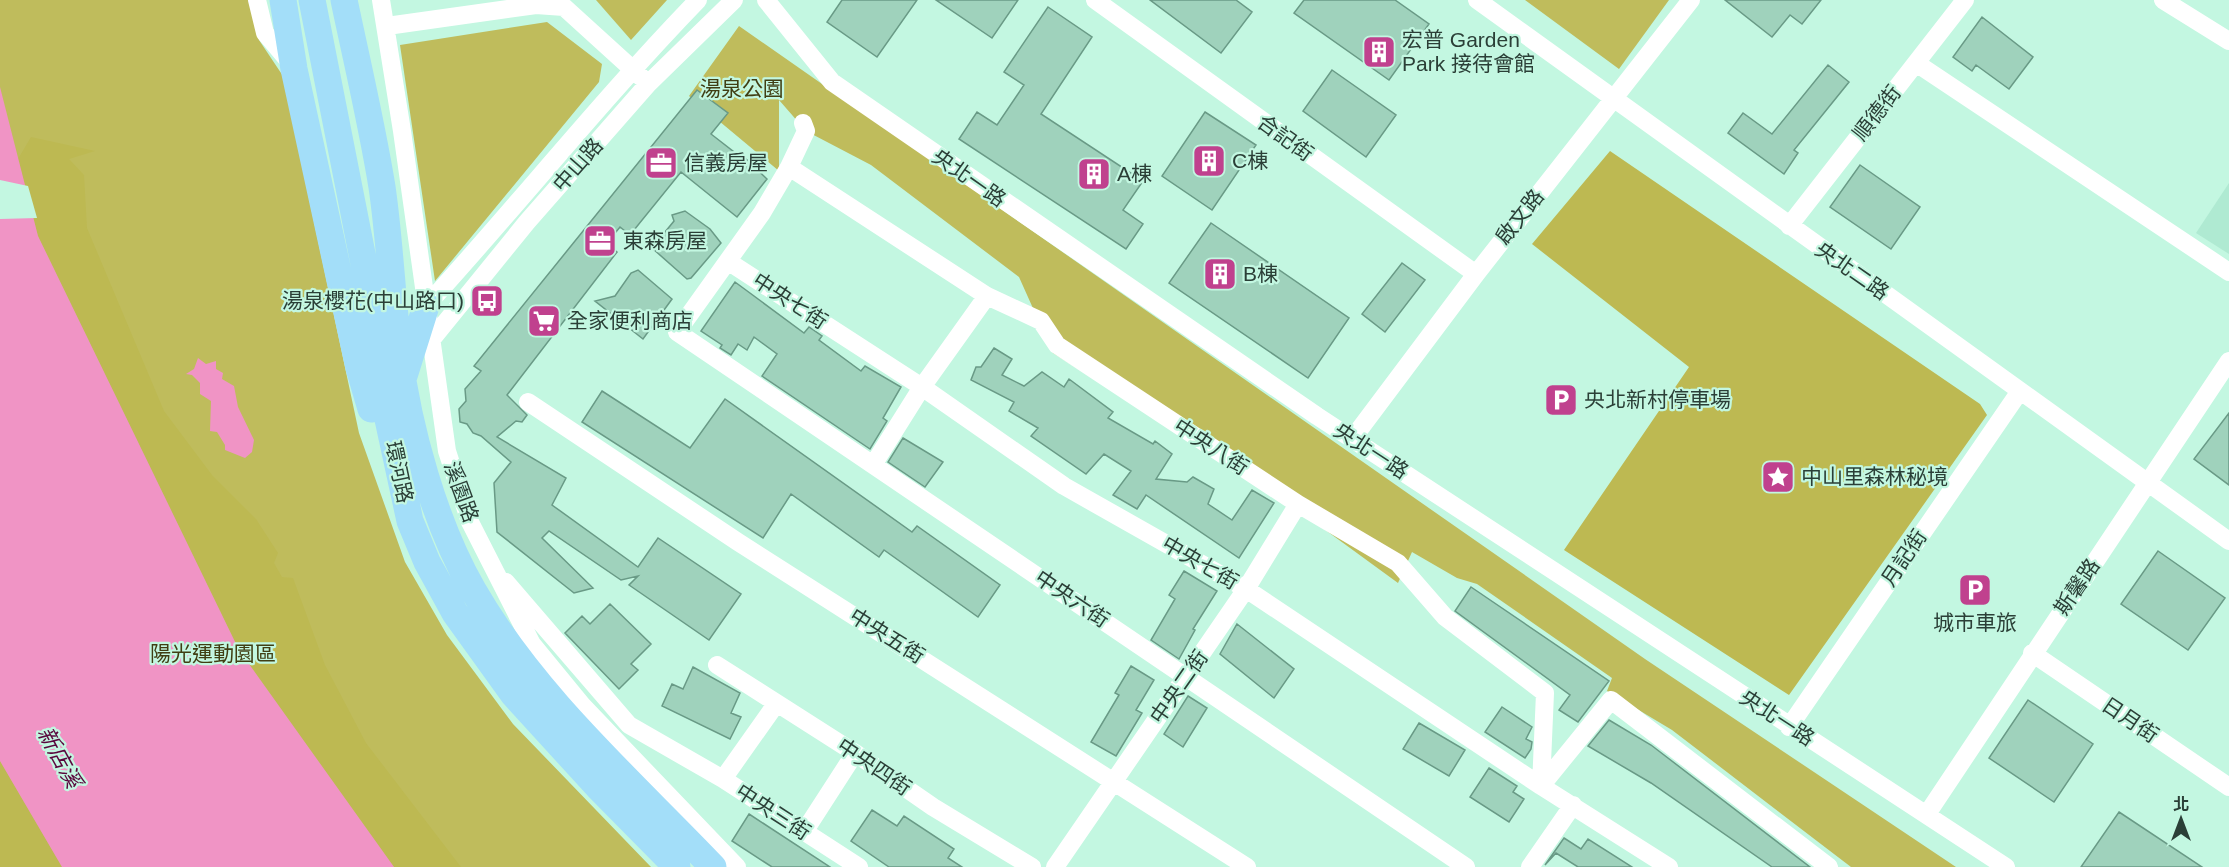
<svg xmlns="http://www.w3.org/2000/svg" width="2229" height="867" viewBox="0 0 2229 867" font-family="Helvetica,'Noto Sans TC',sans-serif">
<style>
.built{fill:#afead2}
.green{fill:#bfbc5c}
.forest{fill:#bdb952}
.water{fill:#f094c5}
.pier{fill:#c3f7e1}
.building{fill:#9fd2bc;stroke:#699a86;stroke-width:1.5}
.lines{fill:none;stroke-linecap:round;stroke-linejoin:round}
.minor{stroke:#fff;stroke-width:18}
.highway{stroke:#a3def9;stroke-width:27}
.labels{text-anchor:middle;stroke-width:4.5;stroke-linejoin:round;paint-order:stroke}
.poi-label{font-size:21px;fill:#2b3f37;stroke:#c3f7e1;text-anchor:start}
.park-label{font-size:21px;fill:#403e13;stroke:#c3f7e1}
.street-label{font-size:21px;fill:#2b3f37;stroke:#c3f7e1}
.water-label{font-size:22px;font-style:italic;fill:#5a073d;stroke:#c3f7e1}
</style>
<rect width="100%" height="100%" fill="#c3f7e1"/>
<path class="built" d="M 2229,183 L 2229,254 L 2196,233 Z"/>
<path class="green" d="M 0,0 L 250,0 L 259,40 L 283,76 L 359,433 L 405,562 L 447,635 L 513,724 L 651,867 L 0,867 Z
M 596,0 L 667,0 L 631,40 Z
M 1525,0 L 1669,0 L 1619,69 Z
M 547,22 L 602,64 L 599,82 L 435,281 L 400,45 Z
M 739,26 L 1645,659 L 1956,867 L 1851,867 L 1672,730 L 1607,691 L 1612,678 L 1477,584 L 1457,578 L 1412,552 L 1398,583 L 1276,494 L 1053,353 L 1019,277 L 871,165 L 806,131 L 779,100 L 779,171 L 689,96 Z"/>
<path class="forest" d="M 31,137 L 95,151 L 69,159 L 84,175 L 87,228 L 164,411 L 212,475 L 256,519 L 278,553 L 274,563 L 282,577 L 293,578 L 325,665 L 366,743 L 461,867 L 394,867 L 239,650 L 38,236 L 18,159 Z
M 1610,151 L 1980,404 L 1987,415 L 1789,695 L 1564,550 L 1689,367 L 1532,244 Z
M 0,761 L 62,867 L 0,867 Z"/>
<path class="water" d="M 0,87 L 38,236 L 239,650 L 394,867 L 62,867 L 0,761 Z
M 198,358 L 206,364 L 216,361 L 216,369 L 223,373 L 222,379 L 234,386 L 238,407 L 254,440 L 252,452 L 245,458 L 225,450 L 225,445 L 217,432 L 210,431 L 211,401 L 200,394 L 200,383 L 192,375 L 186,374 L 194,369 Z"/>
<path class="pier" d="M 0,180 L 28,186 L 37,218 L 0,219 Z"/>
<path class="building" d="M 842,0 L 917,0 L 877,57 L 827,22 Z
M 936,0 L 1018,0 L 992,38 Z
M 1150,0 L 1236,0 L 1252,12 L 1221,53 Z
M 1304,0 L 1395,0 L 1429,24 L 1389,80 L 1294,13 Z
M 1725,0 L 1821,0 L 1802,24 L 1790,15 L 1772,37 Z
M 1048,7 L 1092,37 L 1041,114 L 1143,181 L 1123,210 L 1143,224 L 1126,249 L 959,139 L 977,112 L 997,125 L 1024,85 L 1004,72 Z
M 1982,17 L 2033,57 L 2009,89 L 1976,65 L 1972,71 L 1953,57 Z
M 1828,65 L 1849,82 L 1794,150 L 1798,153 L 1784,174 L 1728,133 L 1743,113 L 1772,134 Z
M 1332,70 L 1396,115 L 1366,157 L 1303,111 Z
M 697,90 L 728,113 L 711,134 L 742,158 L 744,157 L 767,179 L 737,217 L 681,172 L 630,235 L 620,227 L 607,243 L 617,252 L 507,395 L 527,415 L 522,422 L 516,421 L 497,437 L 566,478 L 552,505 L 638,567 L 658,538 L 741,594 L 709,640 L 629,585 L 638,576 L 621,580 L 549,531 L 542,538 L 593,588 L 574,593 L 497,532 L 494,483 L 511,462 L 481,436 L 473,433 L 467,424 L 460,422 L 459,409 L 466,401 L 465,389 L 481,371 L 474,366 Z
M 1205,112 L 1256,145 L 1212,210 L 1162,176 Z
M 1860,165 L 1920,207 L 1891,249 L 1830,207 Z
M 685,211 L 710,229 L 721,243 L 691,278 L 687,279 L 652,248 L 674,221 L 672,215 Z
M 1211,223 L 1349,318 L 1308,378 L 1169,283 Z
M 1402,263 L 1425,280 L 1385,332 L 1362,314 Z
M 638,270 L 672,299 L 643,339 L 595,301 L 615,296 L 631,273 Z
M 735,282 L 804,333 L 809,327 L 822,336 L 819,340 L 861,371 L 865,366 L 901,387 L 883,418 L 887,421 L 870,449 L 762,376 L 777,354 L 754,337 L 747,350 L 738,344 L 731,355 L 720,348 L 722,345 L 701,331 Z
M 994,348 L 1012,359 L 1002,375 L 1024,386 L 1042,372 L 1064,387 L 1069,379 L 1113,412 L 1108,418 L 1153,444 L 1155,441 L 1172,454 L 1156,479 L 1187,482 L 1193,477 L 1214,489 L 1208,504 L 1232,520 L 1252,490 L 1274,503 L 1239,558 L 1146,495 L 1137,509 L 1113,495 L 1131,471 L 1104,454 L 1086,474 L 1031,436 L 1038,428 L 1009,411 L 1014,402 L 971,380 L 976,367 L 981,367 Z
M 602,391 L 690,448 L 725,399 L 912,532 L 917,526 L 1000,585 L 978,617 L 884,550 L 879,557 L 791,494 L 763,538 L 582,422 Z
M 2229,413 L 2229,485 L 2194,459 Z
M 903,438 L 943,462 L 925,487 L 888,462 Z
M 2158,551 L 2225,598 L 2188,650 L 2121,604 Z
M 1184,571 L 1217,591 L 1193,629 L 1195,630 L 1179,659 L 1151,640 L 1175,599 L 1169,595 Z
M 1471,587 L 1609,681 L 1578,722 L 1559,710 L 1570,695 L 1455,611 Z
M 610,604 L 651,644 L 631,664 L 638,670 L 619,689 L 565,633 L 582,616 L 590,624 Z
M 1237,624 L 1294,669 L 1274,698 L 1220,654 Z
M 1131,666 L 1154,680 L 1136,710 L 1142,713 L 1116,756 L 1091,742 L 1119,695 L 1115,693 Z
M 693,667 L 740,693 L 731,713 L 741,717 L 730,739 L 662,706 L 672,684 L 683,689 Z
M 1188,696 L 1207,708 L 1183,747 L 1164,734 Z
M 2028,700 L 2093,744 L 2054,802 L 1989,758 Z
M 1502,707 L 1532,727 L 1526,739 L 1532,742 L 1531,749 L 1525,758 L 1485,732 Z
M 1609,720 L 1651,745 L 1810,867 L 1772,867 L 1651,783 L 1588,746 Z
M 1419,723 L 1465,750 L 1449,776 L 1403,749 Z
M 1489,768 L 1517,786 L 1513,792 L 1524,799 L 1509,822 L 1470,797 Z
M 872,810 L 897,826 L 904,816 L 954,849 L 948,858 L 962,867 L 889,867 L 851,841 Z
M 2119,812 L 2202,867 L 2081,867 Z
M 749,814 L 830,867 L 772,867 L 732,841 Z
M 1564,838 L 1581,849 L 1588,839 L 1632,867 L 1578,867 L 1556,853 L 1545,865 Z"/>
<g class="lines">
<path class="minor" d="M 257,0 L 265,33 L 292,65
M 381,0 L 402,131 L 447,451 L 470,522 L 532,644 L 582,705 L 737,867
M 766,0 L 832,82 L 1317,416 L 2006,867
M 1095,0 L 1476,274
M 1477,0 L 2229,541
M 2163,0 L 2229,41
M 387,29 L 394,25 L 536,5 L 564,7 L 641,77
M 1916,63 L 2229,272
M 803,123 L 806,131 L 789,167 L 762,213 L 677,332 L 1466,867
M 789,167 L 987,296 L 1041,321 L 1057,345 L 1298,504 L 1398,563 L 1445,617 L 1545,693 L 1541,786
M 1789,226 L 1965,0
M 729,262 L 922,387 L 1064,486 L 1246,589 L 1541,786 L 1669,867
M 426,306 C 518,205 603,98 698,0
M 432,339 L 527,222 L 648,84 L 734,0
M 528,402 L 738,542 L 1247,867
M 1353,438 L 1476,274 L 1691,0
M 873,465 L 922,387 L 987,296
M 506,582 L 629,725 L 723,779
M 2032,653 L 2229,787
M 717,665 L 855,753 L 933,807 L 1032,867
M 776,704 L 723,779 L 859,867
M 1789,727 L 2020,391
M 1541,786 L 1611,700 L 1829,867
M 1927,814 L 2229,361
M 804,832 L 855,753
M 1055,867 L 1246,589 L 1298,504
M 1530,867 L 1573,805"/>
<path class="highway" d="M 283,0 L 294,69 L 359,368 L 371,409
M 312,0 L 367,279 L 381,387 L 410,521 L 427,562 L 455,613 L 514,695 L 598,787 L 677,867
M 344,0 C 357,62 372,125 382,187 C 390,242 392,298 399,353 C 408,428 435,524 473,590 C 534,696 630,780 713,867
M 404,376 L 426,306"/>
</g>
<defs>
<symbol id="building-square" viewBox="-11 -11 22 22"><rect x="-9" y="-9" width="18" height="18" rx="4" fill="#c0418e" stroke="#c3f7e1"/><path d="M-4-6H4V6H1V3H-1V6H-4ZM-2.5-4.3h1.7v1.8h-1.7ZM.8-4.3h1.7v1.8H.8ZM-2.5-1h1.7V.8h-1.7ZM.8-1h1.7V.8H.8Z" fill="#fff"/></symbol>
<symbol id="office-square" viewBox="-11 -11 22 22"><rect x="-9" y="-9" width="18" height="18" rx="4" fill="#c0418e" stroke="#c3f7e1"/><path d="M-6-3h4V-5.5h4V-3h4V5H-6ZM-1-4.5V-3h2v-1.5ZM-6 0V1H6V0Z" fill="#fff"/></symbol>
<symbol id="bus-square" viewBox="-11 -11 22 22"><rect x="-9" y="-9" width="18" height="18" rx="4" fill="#c0418e" stroke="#c3f7e1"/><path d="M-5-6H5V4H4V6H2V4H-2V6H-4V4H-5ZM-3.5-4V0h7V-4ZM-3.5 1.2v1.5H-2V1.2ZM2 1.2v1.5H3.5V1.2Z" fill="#fff"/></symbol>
<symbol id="supermarket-square" viewBox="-11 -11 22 22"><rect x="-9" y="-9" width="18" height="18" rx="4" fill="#c0418e" stroke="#c3f7e1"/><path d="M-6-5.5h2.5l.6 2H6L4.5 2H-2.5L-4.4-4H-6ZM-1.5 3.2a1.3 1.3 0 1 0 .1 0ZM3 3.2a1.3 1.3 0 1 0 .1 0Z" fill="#fff"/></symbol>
<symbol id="parking-square" viewBox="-11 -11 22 22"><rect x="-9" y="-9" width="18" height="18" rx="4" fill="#c0418e" stroke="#c3f7e1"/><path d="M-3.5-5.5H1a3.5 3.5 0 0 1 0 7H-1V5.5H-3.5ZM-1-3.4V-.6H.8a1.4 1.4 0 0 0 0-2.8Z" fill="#fff"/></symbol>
<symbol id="sight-square" viewBox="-11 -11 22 22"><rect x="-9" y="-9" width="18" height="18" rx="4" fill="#c0418e" stroke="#c3f7e1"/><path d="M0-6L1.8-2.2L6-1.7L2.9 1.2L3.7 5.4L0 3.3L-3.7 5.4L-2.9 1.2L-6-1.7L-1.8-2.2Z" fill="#fff"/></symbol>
</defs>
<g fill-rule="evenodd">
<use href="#building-square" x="1360" y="33" width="38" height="38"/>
<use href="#building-square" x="1190" y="142" width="38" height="38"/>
<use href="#office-square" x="642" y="144" width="38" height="38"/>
<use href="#building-square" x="1075" y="155" width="38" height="38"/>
<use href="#office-square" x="581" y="222" width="38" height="38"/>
<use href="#building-square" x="1201" y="255" width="38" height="38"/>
<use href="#bus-square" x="468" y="282" width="38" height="38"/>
<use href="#supermarket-square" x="525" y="302" width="38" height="38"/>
<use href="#parking-square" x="1542" y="381" width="38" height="38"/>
<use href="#sight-square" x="1759" y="458" width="38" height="38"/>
<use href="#parking-square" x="1956" y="571" width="38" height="38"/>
</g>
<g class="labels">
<g class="poi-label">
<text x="1402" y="47">宏普 Garden<tspan x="1402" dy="24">Park 接待會館</tspan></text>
<text x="1232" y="168">C棟</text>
<text x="684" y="170">信義房屋</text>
<text x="1117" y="181">A棟</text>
<text x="623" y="248">東森房屋</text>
<text x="1243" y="281">B棟</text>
<text x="464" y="308" text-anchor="end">湯泉櫻花(中山路口)</text>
<text x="567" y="328">全家便利商店</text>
<text x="1584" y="407">央北新村停車場</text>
<text x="1801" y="484">中山里森林秘境</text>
<text x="1975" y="630" text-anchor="middle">城市車旅</text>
</g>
<g class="park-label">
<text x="742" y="96">湯泉公園</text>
<text x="213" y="661">陽光運動園區</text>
</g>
<g class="street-label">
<text transform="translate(1877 113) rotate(-52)" y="7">順德街</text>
<text transform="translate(1285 138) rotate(36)" y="7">合記街</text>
<text transform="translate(578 165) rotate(-49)" y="7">中山路</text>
<text transform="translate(969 178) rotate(35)" y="7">央北一路</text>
<text transform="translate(1520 217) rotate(-52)" y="7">啟文路</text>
<text transform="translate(1852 271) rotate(35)" y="7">央北二路</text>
<text transform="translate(790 301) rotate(33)" y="7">中央七街</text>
<text transform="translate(1211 447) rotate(33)" y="7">中央八街</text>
<text transform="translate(1371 451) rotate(33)" y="7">央北一路</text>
<text transform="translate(399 472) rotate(78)" y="7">環河路</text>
<text transform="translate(461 492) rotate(70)" y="7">溪園路</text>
<text transform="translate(1904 558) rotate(-56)" y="7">月記街</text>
<text transform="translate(1200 563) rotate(30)" y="7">中央七街</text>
<text transform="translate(2077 587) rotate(-56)" y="7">斯馨路</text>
<text transform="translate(1072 599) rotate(34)" y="7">中央六街</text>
<text transform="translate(887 636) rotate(32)" y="7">中央五街</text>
<text transform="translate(1179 687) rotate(-55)" y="7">中央二街</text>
<text transform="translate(1777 718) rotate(33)" y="7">央北一路</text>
<text transform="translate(2130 720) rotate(34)" y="7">日月街</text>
<text transform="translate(874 767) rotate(34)" y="7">中央四街</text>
<text transform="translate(773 812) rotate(33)" y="7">中央三街</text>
</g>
<g class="water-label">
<text transform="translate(60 757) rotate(61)" y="8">新店溪</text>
</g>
</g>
<g transform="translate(2181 819)" stroke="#c3f7e1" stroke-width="4.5" paint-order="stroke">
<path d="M0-4.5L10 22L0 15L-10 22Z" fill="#2b3f37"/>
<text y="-9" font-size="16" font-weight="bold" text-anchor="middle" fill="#2b3f37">北</text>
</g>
</svg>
